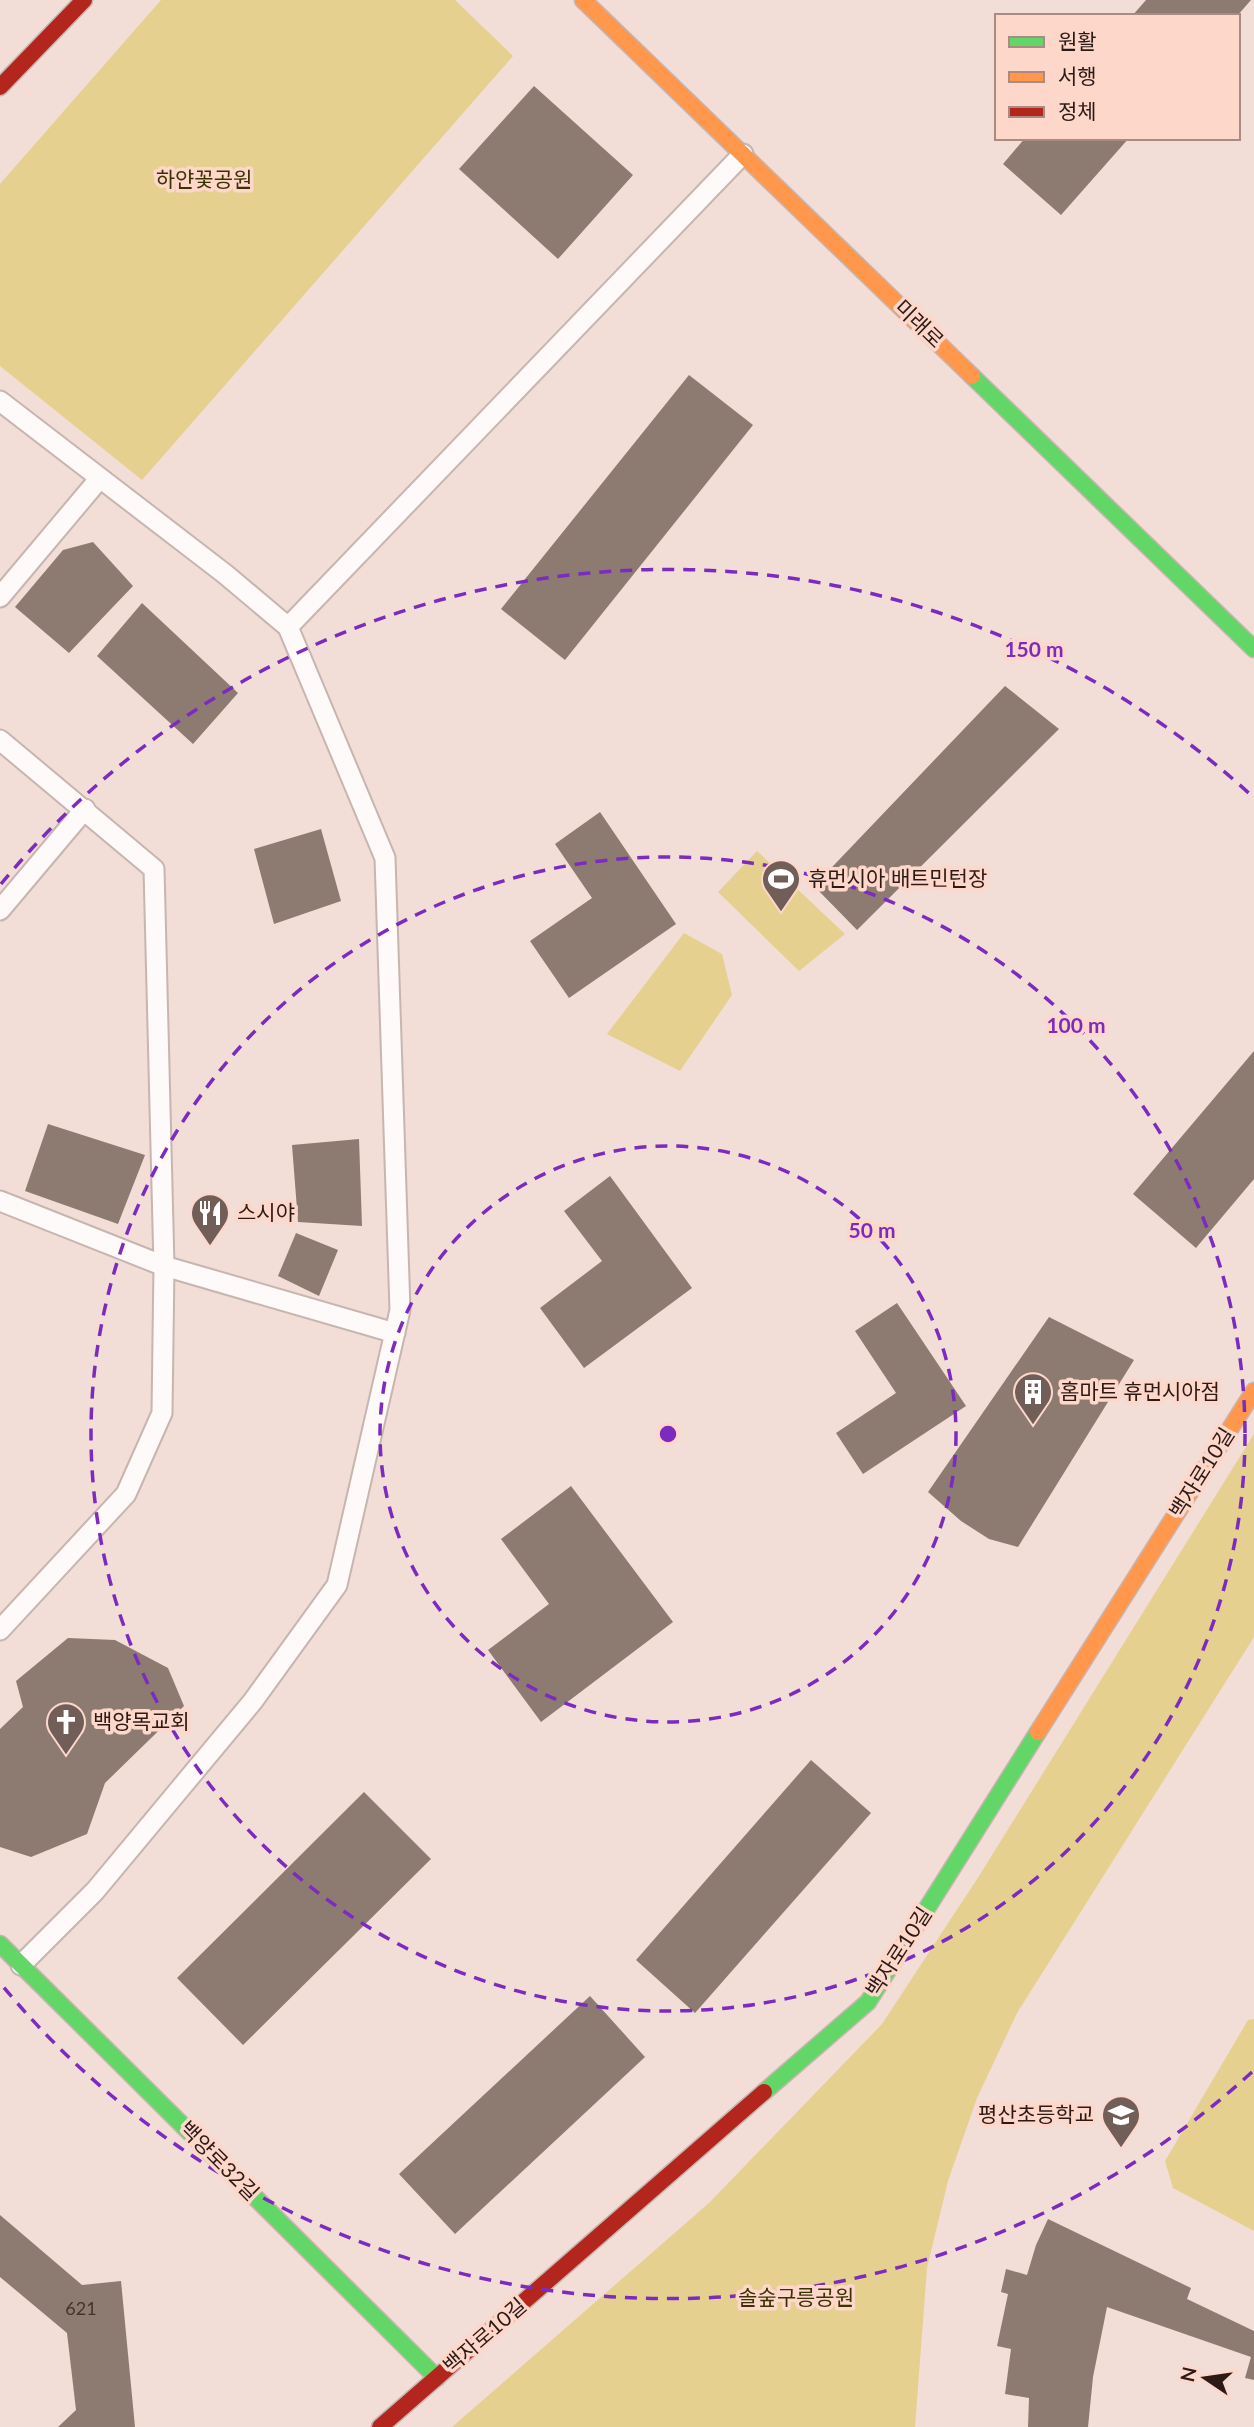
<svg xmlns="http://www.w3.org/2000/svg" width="1254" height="2427" viewBox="0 0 1254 2427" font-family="Lato,'Noto Sans KR',sans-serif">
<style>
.green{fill:#e6d090}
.building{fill:#8d7b71}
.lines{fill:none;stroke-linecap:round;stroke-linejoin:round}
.lane-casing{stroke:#c7b5b0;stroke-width:23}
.fast-casing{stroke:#c7b5b0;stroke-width:19}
.slow-casing{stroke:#c7b5b0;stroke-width:19}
.jam-casing{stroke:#c7b5b0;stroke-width:19}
.lane{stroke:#fdfaf9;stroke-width:19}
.fast{stroke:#63d668;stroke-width:16}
.slow{stroke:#ff974d;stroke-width:16}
.jam{stroke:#b3261e;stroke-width:16}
.ring{fill:none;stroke:#7b2cbf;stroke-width:3.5;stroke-dasharray:12 9}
.labels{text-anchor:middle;stroke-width:7;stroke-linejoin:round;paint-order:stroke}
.number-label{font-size:18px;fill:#44322c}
.park-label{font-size:21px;fill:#3b3201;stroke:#fed7cb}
.street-label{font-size:21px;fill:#2b1a15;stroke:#fed7cb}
.poi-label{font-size:21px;fill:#2b1a15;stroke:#fed7cb;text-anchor:start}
.centre{fill:#7b2cbf;stroke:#fed7cb;stroke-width:3.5}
.ring-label{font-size:21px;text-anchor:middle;font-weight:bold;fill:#7b2cbf;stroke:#fed7cb;stroke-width:7;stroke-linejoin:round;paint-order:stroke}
</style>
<rect width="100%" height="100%" fill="#f2ddd7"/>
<path class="green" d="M 161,0 L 455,0 L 513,56 L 142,480 L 0,366 L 0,184 Z
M 757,851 L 845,934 L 799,971 L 718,892 Z
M 684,933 L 722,954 L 732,995 L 680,1071 L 607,1034 Z
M 1254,1434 L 1254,1637 L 1017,2013 L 977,2098 L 948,2181 L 927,2268 L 915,2427 L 452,2427 L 709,2203 L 882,2024 L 979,1876 Z
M 1254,2019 L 1254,2231 L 1173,2188 L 1165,2161 L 1248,2020 Z"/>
<path class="building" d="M 1146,0 L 1251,0 L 1237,16 L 1132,16 Z
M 534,86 L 633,175 L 558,259 L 459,169 Z
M 1025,138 L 1129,138 L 1061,215 L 1003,164 Z
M 689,375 L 753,425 L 565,660 L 501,609 Z
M 93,542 L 133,586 L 69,653 L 15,607 L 63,550 Z
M 142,603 L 238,693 L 193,744 L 97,656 Z
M 1005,686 L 1059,729 L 857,930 L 814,886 Z
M 600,812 L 676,924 L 569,998 L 530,941 L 592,898 L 555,844 Z
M 321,829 L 341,901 L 274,924 L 254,849 Z
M 1254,1051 L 1254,1179 L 1196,1248 L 1133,1194 Z
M 48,1124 L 145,1155 L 118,1224 L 25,1191 Z
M 359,1139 L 362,1226 L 298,1222 L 292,1145 Z
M 610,1176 L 692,1288 L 584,1368 L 540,1308 L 602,1261 L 564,1211 Z
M 296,1233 L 338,1250 L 319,1296 L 278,1276 Z
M 897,1303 L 966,1406 L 863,1474 L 836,1433 L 896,1393 L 855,1331 Z
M 1049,1317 L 1134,1360 L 1018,1547 L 989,1539 L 961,1521 L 928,1492 Z
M 571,1486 L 673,1622 L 541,1722 L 488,1650 L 549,1604 L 501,1539 Z
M 68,1638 L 115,1640 L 168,1668 L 184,1706 L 105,1783 L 87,1834 L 31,1857 L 0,1847 L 0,1729 L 23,1707 L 16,1681 Z
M 811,1760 L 871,1813 L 695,2013 L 636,1960 Z
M 364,1792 L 431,1859 L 243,2045 L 177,1978 Z
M 590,1996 L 645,2057 L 455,2234 L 399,2174 Z
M 0,2215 L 82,2285 L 121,2281 L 135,2427 L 58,2427 L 76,2410 L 67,2333 L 0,2277 Z
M 1048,2219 L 1191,2288 L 1187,2299 L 1254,2331 L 1254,2380 L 1245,2378 L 1251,2357 L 1107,2307 L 1093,2377 L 1088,2427 L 1028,2427 L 1029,2398 L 1005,2394 L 1011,2349 L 997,2346 L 1008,2294 L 1001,2292 L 1006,2269 L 1027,2275 L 1036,2245 Z"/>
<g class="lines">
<defs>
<path id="lane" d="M 0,401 L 225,574 L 288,627 L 385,858 L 400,1310 L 337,1585 L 253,1701 L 95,1891 L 21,1965
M 0,597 L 100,478
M 288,627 L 743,154
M 0,740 L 154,869 L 164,1266 L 162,1413 L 126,1494 L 0,1630
M 0,910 L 85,809
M 0,1201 L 164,1266 L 395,1333"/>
<path id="fast" d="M 972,376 L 1254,649
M 0,1944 L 437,2378
M 764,2092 L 868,2002 L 1038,1732"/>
<path id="slow" d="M 583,0 L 972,376
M 1038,1732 L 1254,1391"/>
<path id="jam" d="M 0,87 L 84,0
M 380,2427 L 764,2092"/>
</defs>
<use href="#lane" class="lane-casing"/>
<use href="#fast" class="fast-casing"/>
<use href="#slow" class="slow-casing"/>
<use href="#jam" class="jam-casing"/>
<use href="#lane" class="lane"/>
<use href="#fast" class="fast"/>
<use href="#slow" class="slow"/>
<use href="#jam" class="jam"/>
</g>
<g class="ring">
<circle cx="668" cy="1434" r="288"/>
<circle cx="668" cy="1434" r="577"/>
<path d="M1252 2072A865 865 0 0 1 1 1984M1 884A865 865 0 0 1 1252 796"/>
</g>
<defs>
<symbol id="stadium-pin" viewBox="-11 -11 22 30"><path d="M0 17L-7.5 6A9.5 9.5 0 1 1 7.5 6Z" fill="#715e59" stroke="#fed7cb"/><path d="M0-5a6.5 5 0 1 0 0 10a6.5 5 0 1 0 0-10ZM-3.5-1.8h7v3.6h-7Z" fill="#fff"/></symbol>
<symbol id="restaurant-pin" viewBox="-11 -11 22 30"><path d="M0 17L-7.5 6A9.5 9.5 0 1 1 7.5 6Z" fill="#715e59" stroke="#fed7cb"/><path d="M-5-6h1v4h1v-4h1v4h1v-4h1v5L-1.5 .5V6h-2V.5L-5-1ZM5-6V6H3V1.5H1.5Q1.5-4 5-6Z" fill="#fff"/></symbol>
<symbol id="building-pin" viewBox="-11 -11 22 30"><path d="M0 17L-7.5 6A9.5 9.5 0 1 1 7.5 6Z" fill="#715e59" stroke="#fed7cb"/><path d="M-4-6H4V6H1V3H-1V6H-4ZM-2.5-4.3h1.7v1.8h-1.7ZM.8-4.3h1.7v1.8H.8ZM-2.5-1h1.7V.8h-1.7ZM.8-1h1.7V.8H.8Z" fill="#fff"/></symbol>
<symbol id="church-pin" viewBox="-11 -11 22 30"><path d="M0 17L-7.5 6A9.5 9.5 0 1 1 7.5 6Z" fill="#715e59" stroke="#fed7cb"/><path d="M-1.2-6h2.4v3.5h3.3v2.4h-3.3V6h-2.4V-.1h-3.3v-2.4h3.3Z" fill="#fff"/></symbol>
<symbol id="school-pin" viewBox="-11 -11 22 30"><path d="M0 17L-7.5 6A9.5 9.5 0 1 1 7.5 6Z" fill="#715e59" stroke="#fed7cb"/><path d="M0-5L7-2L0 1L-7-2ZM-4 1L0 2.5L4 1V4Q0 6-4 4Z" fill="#fff"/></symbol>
</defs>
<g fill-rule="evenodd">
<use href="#stadium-pin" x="759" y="857" width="44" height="60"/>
<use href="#restaurant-pin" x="188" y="1191" width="44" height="60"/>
<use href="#building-pin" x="1011" y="1370" width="44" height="60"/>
<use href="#church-pin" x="44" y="1700" width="44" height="60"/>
<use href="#school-pin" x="1099" y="2093" width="44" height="60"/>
</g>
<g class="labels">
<g class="number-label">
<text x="81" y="2315">621</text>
</g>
<g class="park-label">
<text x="204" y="187">하얀꽃공원</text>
<text x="796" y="2305">솔숲구릉공원</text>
</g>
<g class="street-label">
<text transform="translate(919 324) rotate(44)" y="7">미래로</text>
<text transform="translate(1202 1473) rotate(-58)" y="7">백자로10길</text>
<text transform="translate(899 1952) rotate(-57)" y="7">백자로10길</text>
<text transform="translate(219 2161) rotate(45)" y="7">백양로32길</text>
<text transform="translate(485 2336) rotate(-41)" y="7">백자로10길</text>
</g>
<g class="poi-label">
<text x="808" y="886">휴먼시아 배트민턴장</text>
<text x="237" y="1220">스시야</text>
<text x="1060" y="1399">홈마트 휴먼시아점</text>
<text x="93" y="1729">백양목교회</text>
<text x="1094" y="2122" text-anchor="end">평산초등학교</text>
</g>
</g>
<circle cx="668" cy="1434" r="10" class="centre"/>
<g class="ring-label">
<text x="1034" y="657">150 m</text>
<text x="1076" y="1033">100 m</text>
<text x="872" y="1238">50 m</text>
</g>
<rect x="995" y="14" width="245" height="126" fill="#fed7cb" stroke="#aa8b82" stroke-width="2"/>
<rect x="1009" y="37" width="35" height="10" fill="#63d668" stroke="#aa8b82" stroke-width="2"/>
<text x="1058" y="49" font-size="21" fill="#2b1a15">원활</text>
<rect x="1009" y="72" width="35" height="10" fill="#ff974d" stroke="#aa8b82" stroke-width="2"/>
<text x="1058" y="84" font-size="21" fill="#2b1a15">서행</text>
<rect x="1009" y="107" width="35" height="10" fill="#b3261e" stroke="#aa8b82" stroke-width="2"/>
<text x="1058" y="119" font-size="21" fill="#2b1a15">정체</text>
<g transform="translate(1205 2378) rotate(283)" stroke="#fed7cb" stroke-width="5" paint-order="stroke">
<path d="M0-5L12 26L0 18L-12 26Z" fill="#2b1a15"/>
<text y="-10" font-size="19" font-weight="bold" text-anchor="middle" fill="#2b1a15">N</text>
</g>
</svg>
